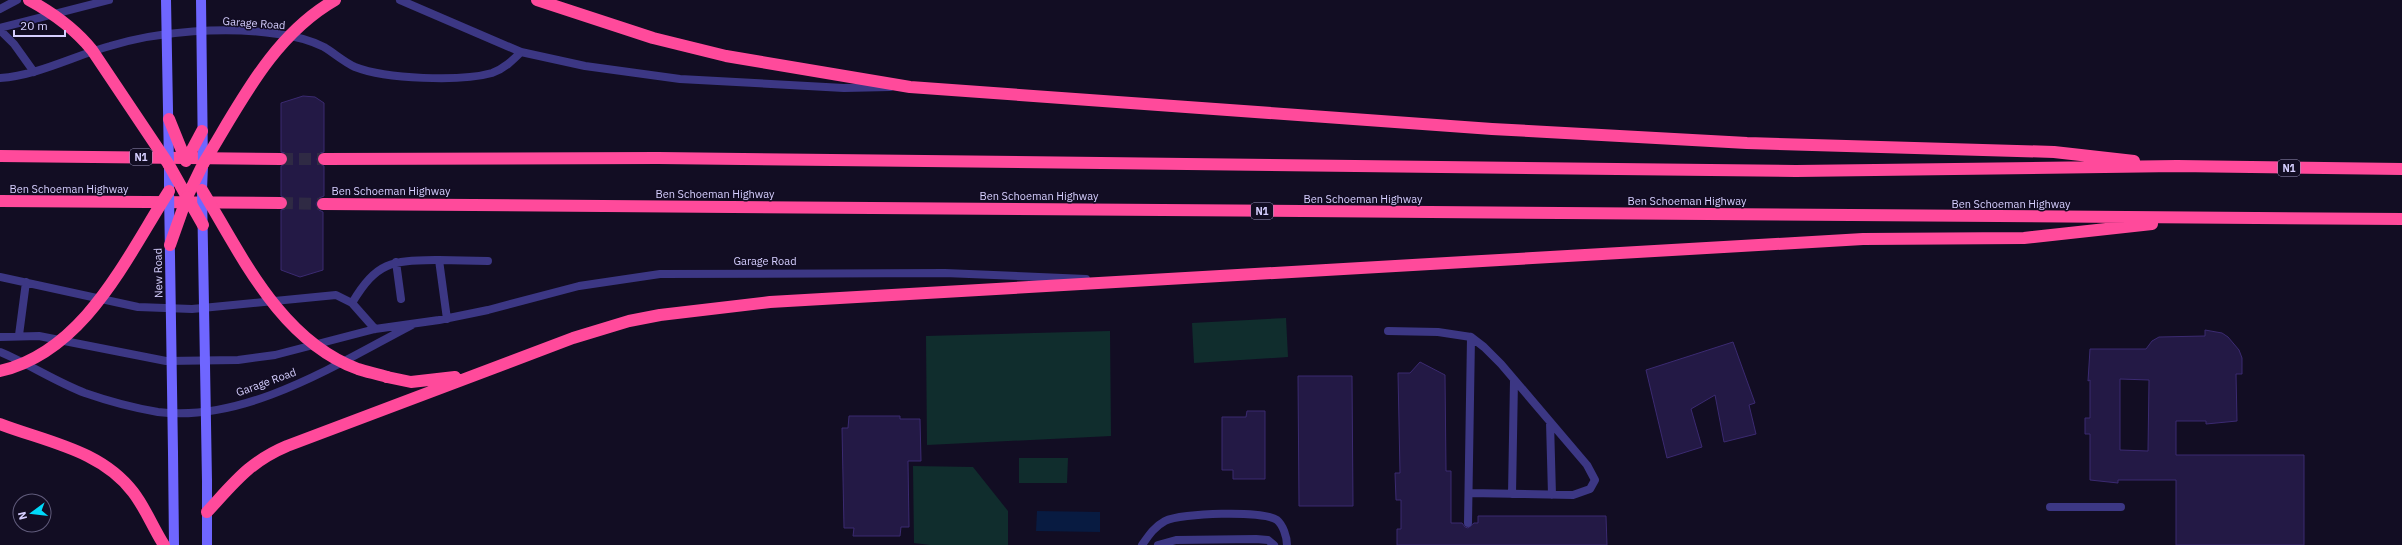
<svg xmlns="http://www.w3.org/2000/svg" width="2402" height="545" viewBox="0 0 2402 545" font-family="'IBM Plex Sans',sans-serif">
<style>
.green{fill:#102d2d}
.water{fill:#081b41}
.building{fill:#231945;stroke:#3b2a71;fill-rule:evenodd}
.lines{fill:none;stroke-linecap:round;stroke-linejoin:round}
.motorway-tunnel{stroke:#2f2a44;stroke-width:12;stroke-dasharray:12 6;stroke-linecap:butt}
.service{stroke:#3c3784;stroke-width:8}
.secondary{stroke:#6f66ff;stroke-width:10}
.motorway{stroke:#ff4a9b;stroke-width:12}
.secondary-bridge{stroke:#6f66ff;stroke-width:10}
.motorway-bridge{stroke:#ff4a9b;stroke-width:12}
.labels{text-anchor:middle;stroke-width:3;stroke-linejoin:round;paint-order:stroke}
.shield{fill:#120d23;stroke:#9b95bd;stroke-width:1}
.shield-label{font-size:10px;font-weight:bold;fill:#d6cfff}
.street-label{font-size:11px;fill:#d6cfff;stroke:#120d23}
</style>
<rect width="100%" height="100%" fill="#120d23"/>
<path class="green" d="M 1286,318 L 1288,357 L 1194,363 L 1192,323 Z
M 1110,331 L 1111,436 L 927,445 L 926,336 Z
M 1019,458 L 1068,458 L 1067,483 L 1019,483 Z
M 913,466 L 973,467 L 1008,511 L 1008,545 L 930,545 L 914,543 Z"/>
<path class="water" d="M 1037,511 L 1100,512 L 1100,532 L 1036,531 Z"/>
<path class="building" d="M 303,96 L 315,97 L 324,103 L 324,152 L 320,153 L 317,159 L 318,163 L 324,166 L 324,196 L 319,198 L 316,204 L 319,210 L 323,212 L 323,270 L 300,277 L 281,270 L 281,210 L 285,209 L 288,203 L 287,199 L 281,196 L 281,166 L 287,163 L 288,159 L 285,153 L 281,152 L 281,103 Z
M 2205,330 L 2222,333 L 2228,337 L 2239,350 L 2242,358 L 2242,374 L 2236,374 L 2237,421 L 2206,424 L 2206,421 L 2176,421 L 2176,455 L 2304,455 L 2304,545 L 2176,545 L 2176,480 L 2118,480 L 2118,483 L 2090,480 L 2090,434 L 2085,434 L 2085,418 L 2090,418 L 2090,380 L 2088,381 L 2090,349 L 2146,349 L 2152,341 L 2159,337 L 2205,336 ZM 2120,379 L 2149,380 L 2148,451 L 2120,450 Z
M 1733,342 L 1755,403 L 1749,405 L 1756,434 L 1724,442 L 1715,395 L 1691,409 L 1702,447 L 1667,458 L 1646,370 Z
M 1420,362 L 1445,375 L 1446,471 L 1451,471 L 1451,523 L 1462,523 L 1465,527 L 1468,528 L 1474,523 L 1478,523 L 1478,516 L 1606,516 L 1607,545 L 1397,545 L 1397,529 L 1401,529 L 1401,500 L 1396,500 L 1395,473 L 1400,473 L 1398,373 L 1410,373 Z
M 1298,376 L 1352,376 L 1353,506 L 1299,506 Z
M 1247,411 L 1265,411 L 1265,479 L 1233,479 L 1233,470 L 1222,470 L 1222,417 L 1246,417 Z
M 849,416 L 900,416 L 900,419 L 920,419 L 921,461 L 908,461 L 909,527 L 901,527 L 900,536 L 853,536 L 854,528 L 844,528 L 842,428 L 848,428 Z"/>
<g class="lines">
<path class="motorway-tunnel" d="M 281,159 L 324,159
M 281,203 L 323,204"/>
<path class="service" d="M 400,0 L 521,52 L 585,66 L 680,79 L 844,88 L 890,87
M 0,9 L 17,0
M 0,28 L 109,0
M 0,30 L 14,44 L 34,72
M 0,78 C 39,75 73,56 110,46 C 159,31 227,26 278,34 C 294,36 310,40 324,47 C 334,53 344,62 355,67 C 386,79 460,82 492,73 C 504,69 513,60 521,52
M 439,260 L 488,261
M 396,262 L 401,299
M 0,277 L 138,307 L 192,309 L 336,295 L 352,303 L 375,329
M 352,303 C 378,260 392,261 439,260 L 447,319
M 1388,331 L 1438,332 L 1471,337 L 1468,523
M 19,335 L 26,282
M 0,337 L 39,336 L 166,361 L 238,360 L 275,355 L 375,329 L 439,320 L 488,310 L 579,286 L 660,274 L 945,273 L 1086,279
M 0,352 C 29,364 56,382 85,393 C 108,401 134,408 158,412 C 246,423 337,364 412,325
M 1550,422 L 1552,495
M 1469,493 L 1573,495 L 1590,489 L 1595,480 L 1587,465 L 1501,364 L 1484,347 L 1471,337
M 1512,494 L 1514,380
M 2050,507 L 2121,507
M 1142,545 C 1149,535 1154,527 1165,521 C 1181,513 1263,510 1277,520 C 1283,525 1287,537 1287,545
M 1158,545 L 1176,540 L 1256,539 L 1268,540 L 1274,545"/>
<path class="secondary" d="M 169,165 L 169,191
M 202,190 L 203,166
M 173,453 L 174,545
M 207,545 L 207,481"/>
<path class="motorway" d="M 537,0 L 653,38 L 726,56 L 910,87 L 1492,129 L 1747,143 L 2054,152 L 2134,161
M 0,156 L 281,159
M 324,159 L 658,158 L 1796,171 L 2177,166 L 2402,169
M 169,165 L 187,197
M 187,197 L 203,164
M 0,201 L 281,203
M 323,204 L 2402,219
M 387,377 L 411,382 L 455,377
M 0,424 C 47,442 101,450 133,492 C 146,509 153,528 164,545
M 207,512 C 234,483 249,462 287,446 L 573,338 L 629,321 L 660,315 L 770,302 L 1863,239 L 2024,238 L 2152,224"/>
<path class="secondary-bridge" d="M 166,0 L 169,165
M 201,0 L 203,164
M 202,190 L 207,481
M 169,191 L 173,453"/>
<path class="motorway-bridge" d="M 29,0 C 53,13 75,29 92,50 L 169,165
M 169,119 L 186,161
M 186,161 L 202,131
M 203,164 C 240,104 272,36 335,0
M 202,190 C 242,256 280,340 358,369 C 367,372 378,374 387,377
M 187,197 L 203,225
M 170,245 L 187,197
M 0,371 C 85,351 126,258 169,191"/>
</g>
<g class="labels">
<g class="shield">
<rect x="130" y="149" width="22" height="16" rx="3"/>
<rect x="2278" y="160" width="22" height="16" rx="3"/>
<rect x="1251" y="203" width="22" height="16" rx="3"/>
</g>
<g class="shield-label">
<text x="141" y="161">N1</text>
<text x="2289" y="172">N1</text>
<text x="1262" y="215">N1</text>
</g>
<g class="street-label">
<text transform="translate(254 23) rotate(4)" y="4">Garage Road</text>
<text x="69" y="193">Ben Schoeman Highway</text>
<text x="391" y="195">Ben Schoeman Highway</text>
<text x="715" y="198">Ben Schoeman Highway</text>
<text x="1039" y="200">Ben Schoeman Highway</text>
<text x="1363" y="203">Ben Schoeman Highway</text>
<text x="1687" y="205">Ben Schoeman Highway</text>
<text x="2011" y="208">Ben Schoeman Highway</text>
<text x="765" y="265">Garage Road</text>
<text transform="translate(158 273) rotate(-91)" y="4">New Road</text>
<text transform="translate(266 382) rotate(-20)" y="4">Garage Road</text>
</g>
</g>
<g transform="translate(32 513) rotate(255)"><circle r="19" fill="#120d23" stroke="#605b7b"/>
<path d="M0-3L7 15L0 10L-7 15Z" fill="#00d9fa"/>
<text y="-6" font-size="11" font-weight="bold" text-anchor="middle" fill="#d6cfff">N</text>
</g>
<path d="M14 30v6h51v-6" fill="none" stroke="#d6cfff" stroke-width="2"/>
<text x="20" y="30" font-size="12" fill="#d6cfff" stroke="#120d23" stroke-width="3" paint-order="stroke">20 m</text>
</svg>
